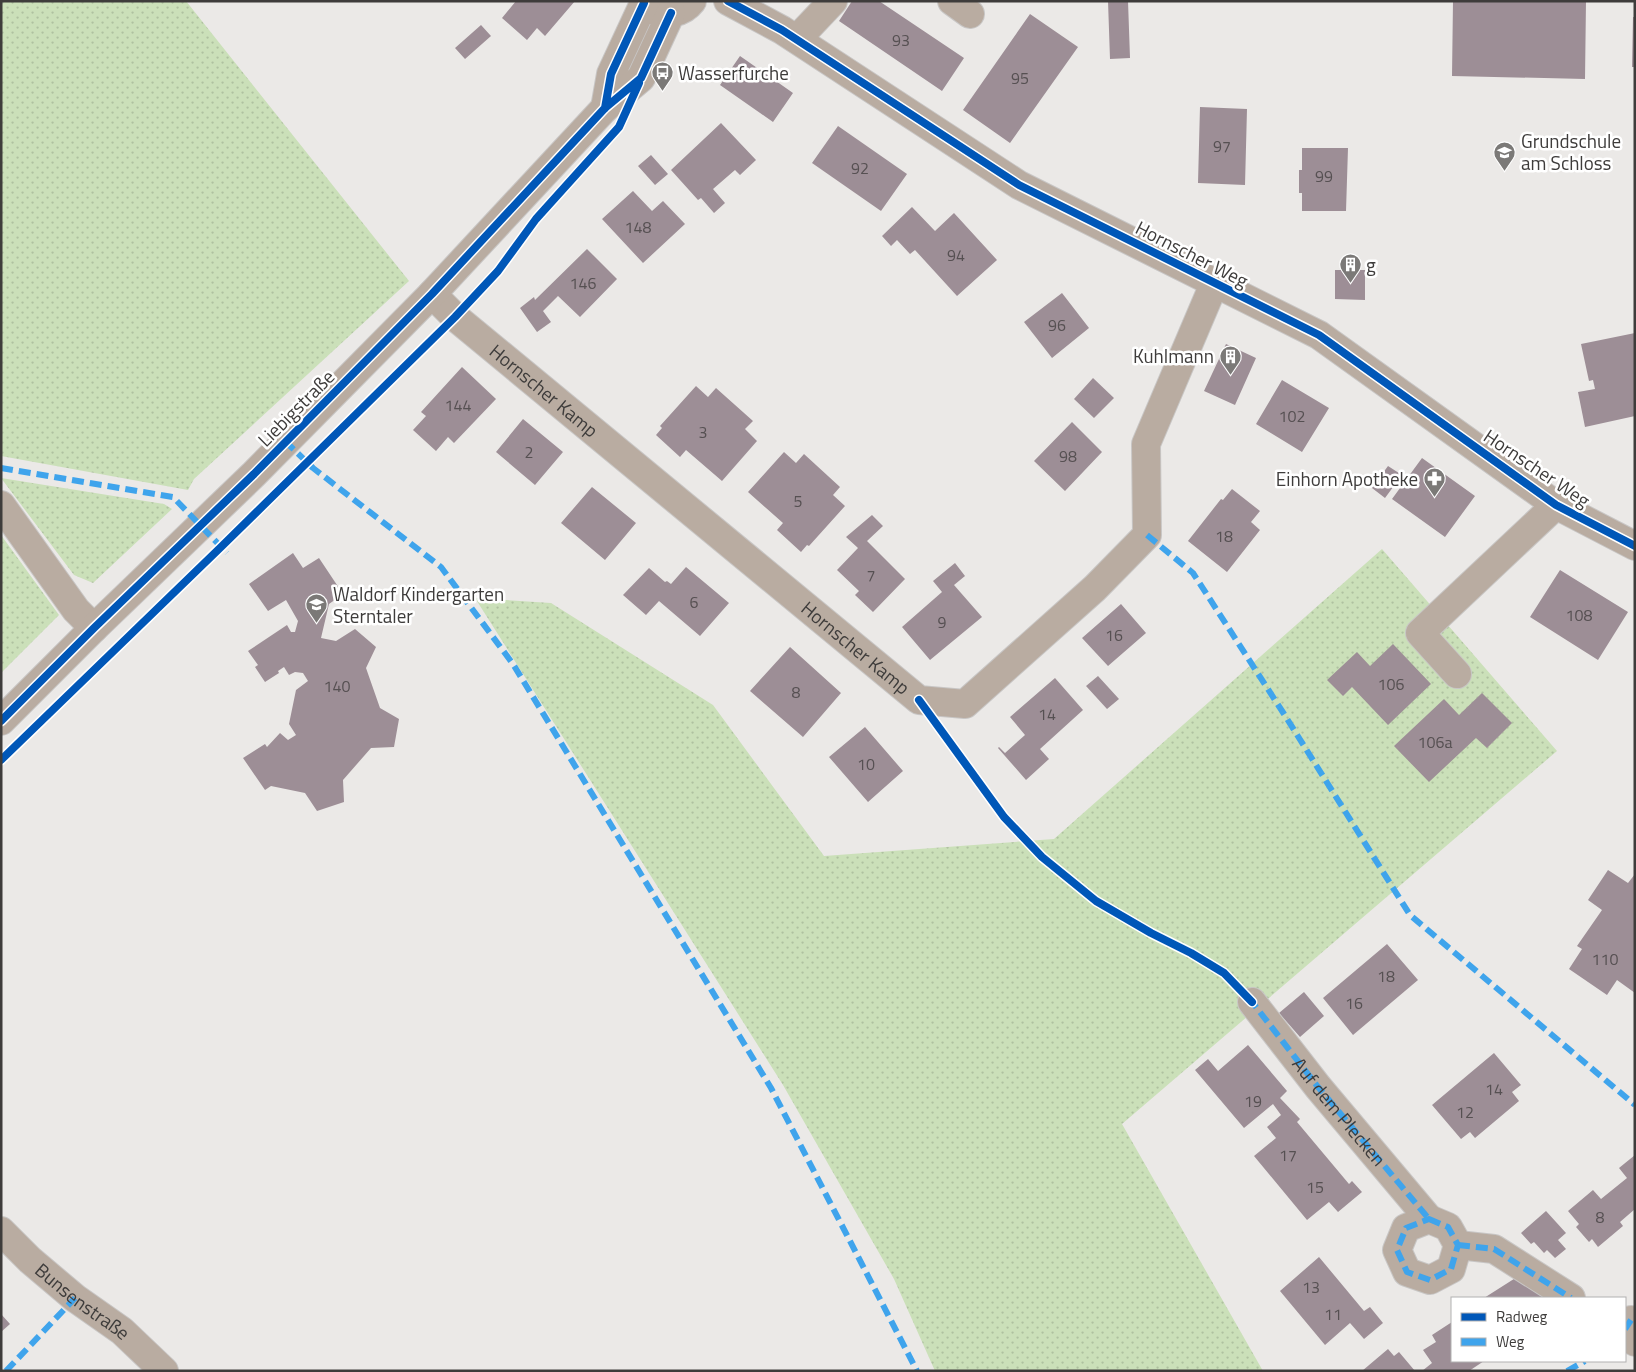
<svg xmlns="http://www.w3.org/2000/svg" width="1636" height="1372" viewBox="0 0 1636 1372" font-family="'Titillium Web',sans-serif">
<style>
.grass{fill:url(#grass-dots)}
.building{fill:#9d8e96}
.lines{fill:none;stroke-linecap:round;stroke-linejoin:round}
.minor-casing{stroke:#c8c6c5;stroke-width:30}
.minor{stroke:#b9aca1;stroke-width:28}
.quiet{stroke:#3fa4ec;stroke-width:6;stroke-dasharray:12 6;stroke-linecap:butt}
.cycleway-casing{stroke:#fff;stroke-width:11}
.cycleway{stroke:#0057b8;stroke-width:8}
.labels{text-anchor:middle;stroke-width:5;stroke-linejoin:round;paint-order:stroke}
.number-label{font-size:16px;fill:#565052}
.poi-label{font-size:19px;fill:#3e3c3b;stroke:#fff;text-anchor:start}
.street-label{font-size:19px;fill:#3e3c3b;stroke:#fff}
</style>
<defs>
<pattern id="grass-dots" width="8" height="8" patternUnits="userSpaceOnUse" patternTransform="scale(1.25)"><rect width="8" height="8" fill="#cbe0b9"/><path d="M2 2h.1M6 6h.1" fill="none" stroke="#afc1a0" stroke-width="1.8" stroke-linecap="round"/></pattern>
</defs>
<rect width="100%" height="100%" fill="#ebe9e7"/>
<path class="grass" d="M 1,1 L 186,1 L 409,281 L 194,479 L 188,490 L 1,456 Z
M 1,478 L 164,504 L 172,509 L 93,583 L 74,575 Z
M 1,535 L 59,615 L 1,673 Z
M 1382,549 L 1557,751 L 1122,1124 L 1263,1371 L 935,1371 L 894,1279 L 783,1085 L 475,598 L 551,603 L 713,705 L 824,856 L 1054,839 Z"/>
<path class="building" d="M 516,1 L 575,1 L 545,36 L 537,28 L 527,40 L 502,18 Z
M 852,1 L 879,1 L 964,58 L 942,91 L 839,21 Z
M 1108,1 L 1128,1 L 1130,58 L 1110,59 Z
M 1453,1 L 1586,1 L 1585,79 L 1452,76 Z
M 1030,14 L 1078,47 L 1010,143 L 963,110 Z
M 1633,17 L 1635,17 L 1635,67 L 1632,67 Z
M 481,25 L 491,36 L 465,59 L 455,48 Z
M 740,56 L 793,93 L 773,122 L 720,85 Z
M 1200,107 L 1247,109 L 1245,185 L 1198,183 Z
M 721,123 L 756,160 L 740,175 L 735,170 L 713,189 L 725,203 L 714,213 L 701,198 L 698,200 L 671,170 Z
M 838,126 L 907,174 L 881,211 L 812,163 Z
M 1302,148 L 1348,148 L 1346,211 L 1302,211 L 1302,193 L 1299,193 L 1299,170 L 1302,170 Z
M 651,155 L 668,174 L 655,185 L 638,166 Z
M 633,191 L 652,211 L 663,201 L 685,224 L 643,263 L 602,219 Z
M 912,207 L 935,231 L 954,213 L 997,260 L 957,296 L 915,250 L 910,254 L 897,240 L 891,246 L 882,236 Z
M 587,249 L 617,279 L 580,317 L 558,296 L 543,311 L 551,322 L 537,332 L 520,308 L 534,297 L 535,300 Z
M 1335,270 L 1365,270 L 1365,300 L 1335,299 Z
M 1062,293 L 1089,328 L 1052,358 L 1024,322 Z
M 1635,333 L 1635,416 L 1585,427 L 1578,392 L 1595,389 L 1593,380 L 1589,381 L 1581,344 Z
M 1226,344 L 1256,358 L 1235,405 L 1204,391 Z
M 462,367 L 496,399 L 454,443 L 448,437 L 436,451 L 413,430 L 426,416 L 421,412 Z
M 1093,378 L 1114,398 L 1094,418 L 1074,399 Z
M 1282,380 L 1329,408 L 1302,452 L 1256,424 Z
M 696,386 L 708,397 L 716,388 L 753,421 L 745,429 L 757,441 L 722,481 L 686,450 L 680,457 L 656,435 L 662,428 L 660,426 Z
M 523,419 L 563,452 L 535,485 L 496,452 Z
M 1072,422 L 1102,452 L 1065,491 L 1034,461 Z
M 784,452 L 796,463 L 804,454 L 840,487 L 833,495 L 845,506 L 809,546 L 807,545 L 801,552 L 777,530 L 783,523 L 748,492 Z
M 1422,458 L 1475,496 L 1445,537 L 1392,499 Z
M 1388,466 L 1402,475 L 1385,498 L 1372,488 Z
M 592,487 L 636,523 L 605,560 L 561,523 Z
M 1232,489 L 1260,511 L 1251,522 L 1260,530 L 1227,572 L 1188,541 L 1221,499 L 1223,500 Z
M 872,515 L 883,526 L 867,541 L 905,579 L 873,612 L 855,595 L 859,591 L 837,570 L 858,548 L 846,537 Z
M 293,553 L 303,568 L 319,558 L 343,594 L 329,604 L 321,638 L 336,641 L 355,629 L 376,647 L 366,668 L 380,708 L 399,719 L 394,747 L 371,748 L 343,780 L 344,802 L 317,811 L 305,793 L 271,786 L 265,790 L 243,758 L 265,744 L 267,747 L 280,733 L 288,740 L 296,735 L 289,724 L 296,690 L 308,681 L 303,673 L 295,672 L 289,675 L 284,667 L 278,671 L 279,673 L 265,682 L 255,667 L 258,665 L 248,651 L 287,625 L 291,632 L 295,632 L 298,621 L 286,600 L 268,611 L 249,584 Z
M 955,563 L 965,576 L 954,585 L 982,617 L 930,660 L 902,627 L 942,592 L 933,581 Z
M 686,567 L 729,603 L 700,636 L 659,601 L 646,615 L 623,595 L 649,568 L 665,582 L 667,581 L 671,584 Z
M 1560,570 L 1628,612 L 1598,660 L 1530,617 Z
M 1121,604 L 1146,633 L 1108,666 L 1082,638 Z
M 1393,644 L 1431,684 L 1388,725 L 1352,687 L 1343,696 L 1327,680 L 1357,652 L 1370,666 Z
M 790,647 L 841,693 L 803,737 L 750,691 Z
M 1098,676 L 1119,699 L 1107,709 L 1086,686 Z
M 1055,678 L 1083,710 L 1040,749 L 1049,759 L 1026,780 L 998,748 L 999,747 L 1005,753 L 1025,735 L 1010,717 Z
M 1482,693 L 1512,723 L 1487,748 L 1476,738 L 1429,782 L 1394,746 L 1444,699 L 1459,715 Z
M 865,727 L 903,771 L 868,802 L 829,757 Z
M 1608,870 L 1628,883 L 1635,874 L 1635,993 L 1617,980 L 1607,995 L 1569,969 L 1582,949 L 1577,946 L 1602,910 L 1588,900 Z
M 1387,944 L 1418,980 L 1353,1035 L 1323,998 Z
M 1304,992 L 1324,1016 L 1300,1037 L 1279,1013 Z
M 1248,1045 L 1287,1091 L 1280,1098 L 1300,1119 L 1297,1122 L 1349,1184 L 1352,1181 L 1362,1192 L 1338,1212 L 1329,1202 L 1307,1220 L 1254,1156 L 1276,1138 L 1267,1127 L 1281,1115 L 1273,1104 L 1244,1128 L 1195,1070 L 1208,1059 L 1218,1071 Z
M 1494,1053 L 1521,1085 L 1512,1092 L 1519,1101 L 1475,1138 L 1470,1132 L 1461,1139 L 1432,1105 Z
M 1635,1155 L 1635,1209 L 1620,1222 L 1623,1226 L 1598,1247 L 1592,1239 L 1589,1242 L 1576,1227 L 1579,1224 L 1568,1211 L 1593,1190 L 1601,1199 L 1627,1178 L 1619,1168 Z
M 1546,1211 L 1566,1233 L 1558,1240 L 1566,1249 L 1555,1258 L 1547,1250 L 1544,1253 L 1534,1242 L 1531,1244 L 1521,1233 Z
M 1319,1257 L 1364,1311 L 1370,1307 L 1383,1323 L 1364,1339 L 1350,1323 L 1325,1345 L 1280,1291 Z
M 1517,1277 L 1547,1297 L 1545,1298 L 1484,1298 Z
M 1,1314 L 10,1324 L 1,1332 Z
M 1452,1322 L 1452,1361 L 1484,1361 L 1469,1371 L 1422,1371 L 1432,1363 L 1423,1350 L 1436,1342 L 1432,1335 Z
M 1388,1349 L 1394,1356 L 1399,1352 L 1415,1371 L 1362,1371 Z"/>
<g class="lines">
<defs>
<g id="minor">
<path d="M 728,1 L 782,30 L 1019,185 L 1319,335 L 1556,505 L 1635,546"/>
<path d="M 952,1 L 970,14"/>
<path d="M 653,10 C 667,15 682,14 692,1"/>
<path d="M 797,39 L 833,1"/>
<path d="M 605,108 L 611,74 L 644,3"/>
<path id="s1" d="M 432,294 L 455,317 L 919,700 L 965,704 L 1095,588 L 1147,535 L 1146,444 L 1214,284"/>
<path d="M 1,505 L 76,610 L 94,628"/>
<path d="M 1457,674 L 1420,633 L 1556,505"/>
<path d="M 1,721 L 94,628 L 254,474 L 432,294 L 605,108 L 641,78 L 671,13"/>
<path d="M 1252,1002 L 1318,1087 L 1429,1219"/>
<path d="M 1429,1219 L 1448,1227 L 1458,1245 L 1451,1269 L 1430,1280 L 1407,1272 L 1397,1250 L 1406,1228 Z"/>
<path id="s2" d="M 1,1231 L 30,1260 L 75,1298 L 122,1331 L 164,1371"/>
<path d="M 1458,1245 L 1494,1249 L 1571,1298"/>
<path d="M 1631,1320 L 1635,1342"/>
</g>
</defs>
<use href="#minor" class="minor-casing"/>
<use href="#minor" class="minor"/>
<g class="quiet">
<path d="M 285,441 L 313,468 L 441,567 L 513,664 L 771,1088 L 917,1371"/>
<path d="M 1,468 L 173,497 L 227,553"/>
<path d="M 1147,535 L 1193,573 L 1284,714 L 1410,915 L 1635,1105"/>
<path id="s3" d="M 1249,998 L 1318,1087 L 1429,1219"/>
<path d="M 1429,1219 L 1448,1227 L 1458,1245 L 1451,1269 L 1430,1280 L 1407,1272 L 1397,1250 L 1406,1228 Z"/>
<path d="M 1458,1245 L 1494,1249 L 1571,1298"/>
<path d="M 1625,1329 L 1631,1320"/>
<path d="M 6,1371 L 75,1298"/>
<path d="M 1567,1371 L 1585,1361"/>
</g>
<defs>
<path id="cycleway" d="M 728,1 L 782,30 L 1019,185 L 1319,335 L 1556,505 L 1635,546
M 605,108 L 611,74 L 644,3
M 919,700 L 1004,817 L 1042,857 L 1096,901 L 1151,933 L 1191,953 L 1224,973 L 1252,1002
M 1,721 L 94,628 L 254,474 L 432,294 L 605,108 L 641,78 L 671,13
M 1,760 L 221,547 L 455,317 L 498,271 L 536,219 L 619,127 L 639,83"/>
</defs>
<use href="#cycleway" class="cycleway-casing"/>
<use href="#cycleway" class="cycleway"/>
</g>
<defs>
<symbol id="bus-pin" viewBox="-11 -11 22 30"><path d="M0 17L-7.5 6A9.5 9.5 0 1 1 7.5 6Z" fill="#7b7977" stroke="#fff"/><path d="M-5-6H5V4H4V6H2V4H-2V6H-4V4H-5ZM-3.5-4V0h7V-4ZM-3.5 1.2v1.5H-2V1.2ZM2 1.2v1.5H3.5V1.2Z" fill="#fff"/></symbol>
<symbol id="school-pin" viewBox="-11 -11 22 30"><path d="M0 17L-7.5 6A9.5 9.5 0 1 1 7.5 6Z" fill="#7b7977" stroke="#fff"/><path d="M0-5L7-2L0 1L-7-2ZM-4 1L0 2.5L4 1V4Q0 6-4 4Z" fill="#fff"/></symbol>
<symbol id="building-pin" viewBox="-11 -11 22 30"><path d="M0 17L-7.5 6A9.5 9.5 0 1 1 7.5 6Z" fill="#7b7977" stroke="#fff"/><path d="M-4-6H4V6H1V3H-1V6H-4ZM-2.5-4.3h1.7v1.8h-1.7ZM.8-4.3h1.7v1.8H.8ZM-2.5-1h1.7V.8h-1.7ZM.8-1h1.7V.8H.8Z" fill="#fff"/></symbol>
<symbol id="pharmacy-pin" viewBox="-11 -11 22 30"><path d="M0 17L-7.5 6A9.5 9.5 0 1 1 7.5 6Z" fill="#7b7977" stroke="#fff"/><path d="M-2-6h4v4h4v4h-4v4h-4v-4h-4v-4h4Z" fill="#fff"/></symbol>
</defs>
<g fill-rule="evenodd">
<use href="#bus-pin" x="650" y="60" width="25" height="34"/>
<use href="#school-pin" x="1492" y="140" width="25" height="34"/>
<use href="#building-pin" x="1338" y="252" width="25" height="34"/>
<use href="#building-pin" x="1218" y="344" width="25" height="34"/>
<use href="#pharmacy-pin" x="1422" y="466" width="25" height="34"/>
<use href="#school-pin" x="304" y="592" width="25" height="34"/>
</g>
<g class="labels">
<g class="number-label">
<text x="901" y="46">93</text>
<text x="1020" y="84">95</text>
<text x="1222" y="152">97</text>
<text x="860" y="174">92</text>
<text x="1324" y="182">99</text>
<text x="638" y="233">148</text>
<text x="956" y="261">94</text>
<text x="583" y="289">146</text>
<text x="1057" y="331">96</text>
<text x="458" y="411">144</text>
<text x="1292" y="422">102</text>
<text x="703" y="438">3</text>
<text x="529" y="458">2</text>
<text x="1068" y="462">98</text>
<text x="798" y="507">5</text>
<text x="1224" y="542">18</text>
<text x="871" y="581">7</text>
<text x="694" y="608">6</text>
<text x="1579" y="621">108</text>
<text x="942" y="628">9</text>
<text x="1114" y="641">16</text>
<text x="1391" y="690">106</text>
<text x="337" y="692">140</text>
<text x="796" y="698">8</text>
<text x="1047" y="720">14</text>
<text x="1435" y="748">106a</text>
<text x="866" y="770">10</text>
<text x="1605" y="965">110</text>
<text x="1386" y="982">18</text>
<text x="1354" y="1009">16</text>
<text x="1494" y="1095">14</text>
<text x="1253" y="1107">19</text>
<text x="1465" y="1118">12</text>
<text x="1288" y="1161">17</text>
<text x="1315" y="1193">15</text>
<text x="1600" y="1223">8</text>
<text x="1311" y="1293">13</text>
<text x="1333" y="1320">11</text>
</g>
<g class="poi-label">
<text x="678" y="80">Wasserfurche</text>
<text x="1521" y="148">Grundschule<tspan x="1521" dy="22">am Schloss</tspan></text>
<text x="1366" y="272">g</text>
<text x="1214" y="363" text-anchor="end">Kuhlmann</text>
<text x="1418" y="486" text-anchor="end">Einhorn Apotheke</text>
<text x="333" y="601">Waldorf Kindergarten<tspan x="333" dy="22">Sterntaler</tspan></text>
</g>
<g class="street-label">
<text transform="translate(1192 254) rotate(27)" y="7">Hornscher Weg</text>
<text dy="7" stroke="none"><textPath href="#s1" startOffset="148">Hornscher Kamp</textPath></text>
<text transform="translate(296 408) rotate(-45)" y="7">Liebigstraße</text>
<text transform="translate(1537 468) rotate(34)" y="7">Hornscher Weg</text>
<text dy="7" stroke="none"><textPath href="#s1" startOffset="552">Hornscher Kamp</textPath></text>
<text dy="7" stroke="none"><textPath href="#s3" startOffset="145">Auf dem Plecken</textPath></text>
<text dy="7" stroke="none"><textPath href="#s2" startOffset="108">Bunsenstraße</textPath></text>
</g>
</g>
<rect width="1636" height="1372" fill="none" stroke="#3e3c3b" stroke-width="5"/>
<rect x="1451" y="1297" width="175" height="65" fill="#ffffff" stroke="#b2b1b1"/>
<rect x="1461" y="1313" width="25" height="8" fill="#0057b8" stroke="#b2b1b1"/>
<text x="1496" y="1322" font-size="15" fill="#3e3c3b">Radweg</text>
<rect x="1461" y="1338" width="25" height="8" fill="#3fa4ec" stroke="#b2b1b1"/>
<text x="1496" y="1347" font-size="15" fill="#3e3c3b">Weg</text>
</svg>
